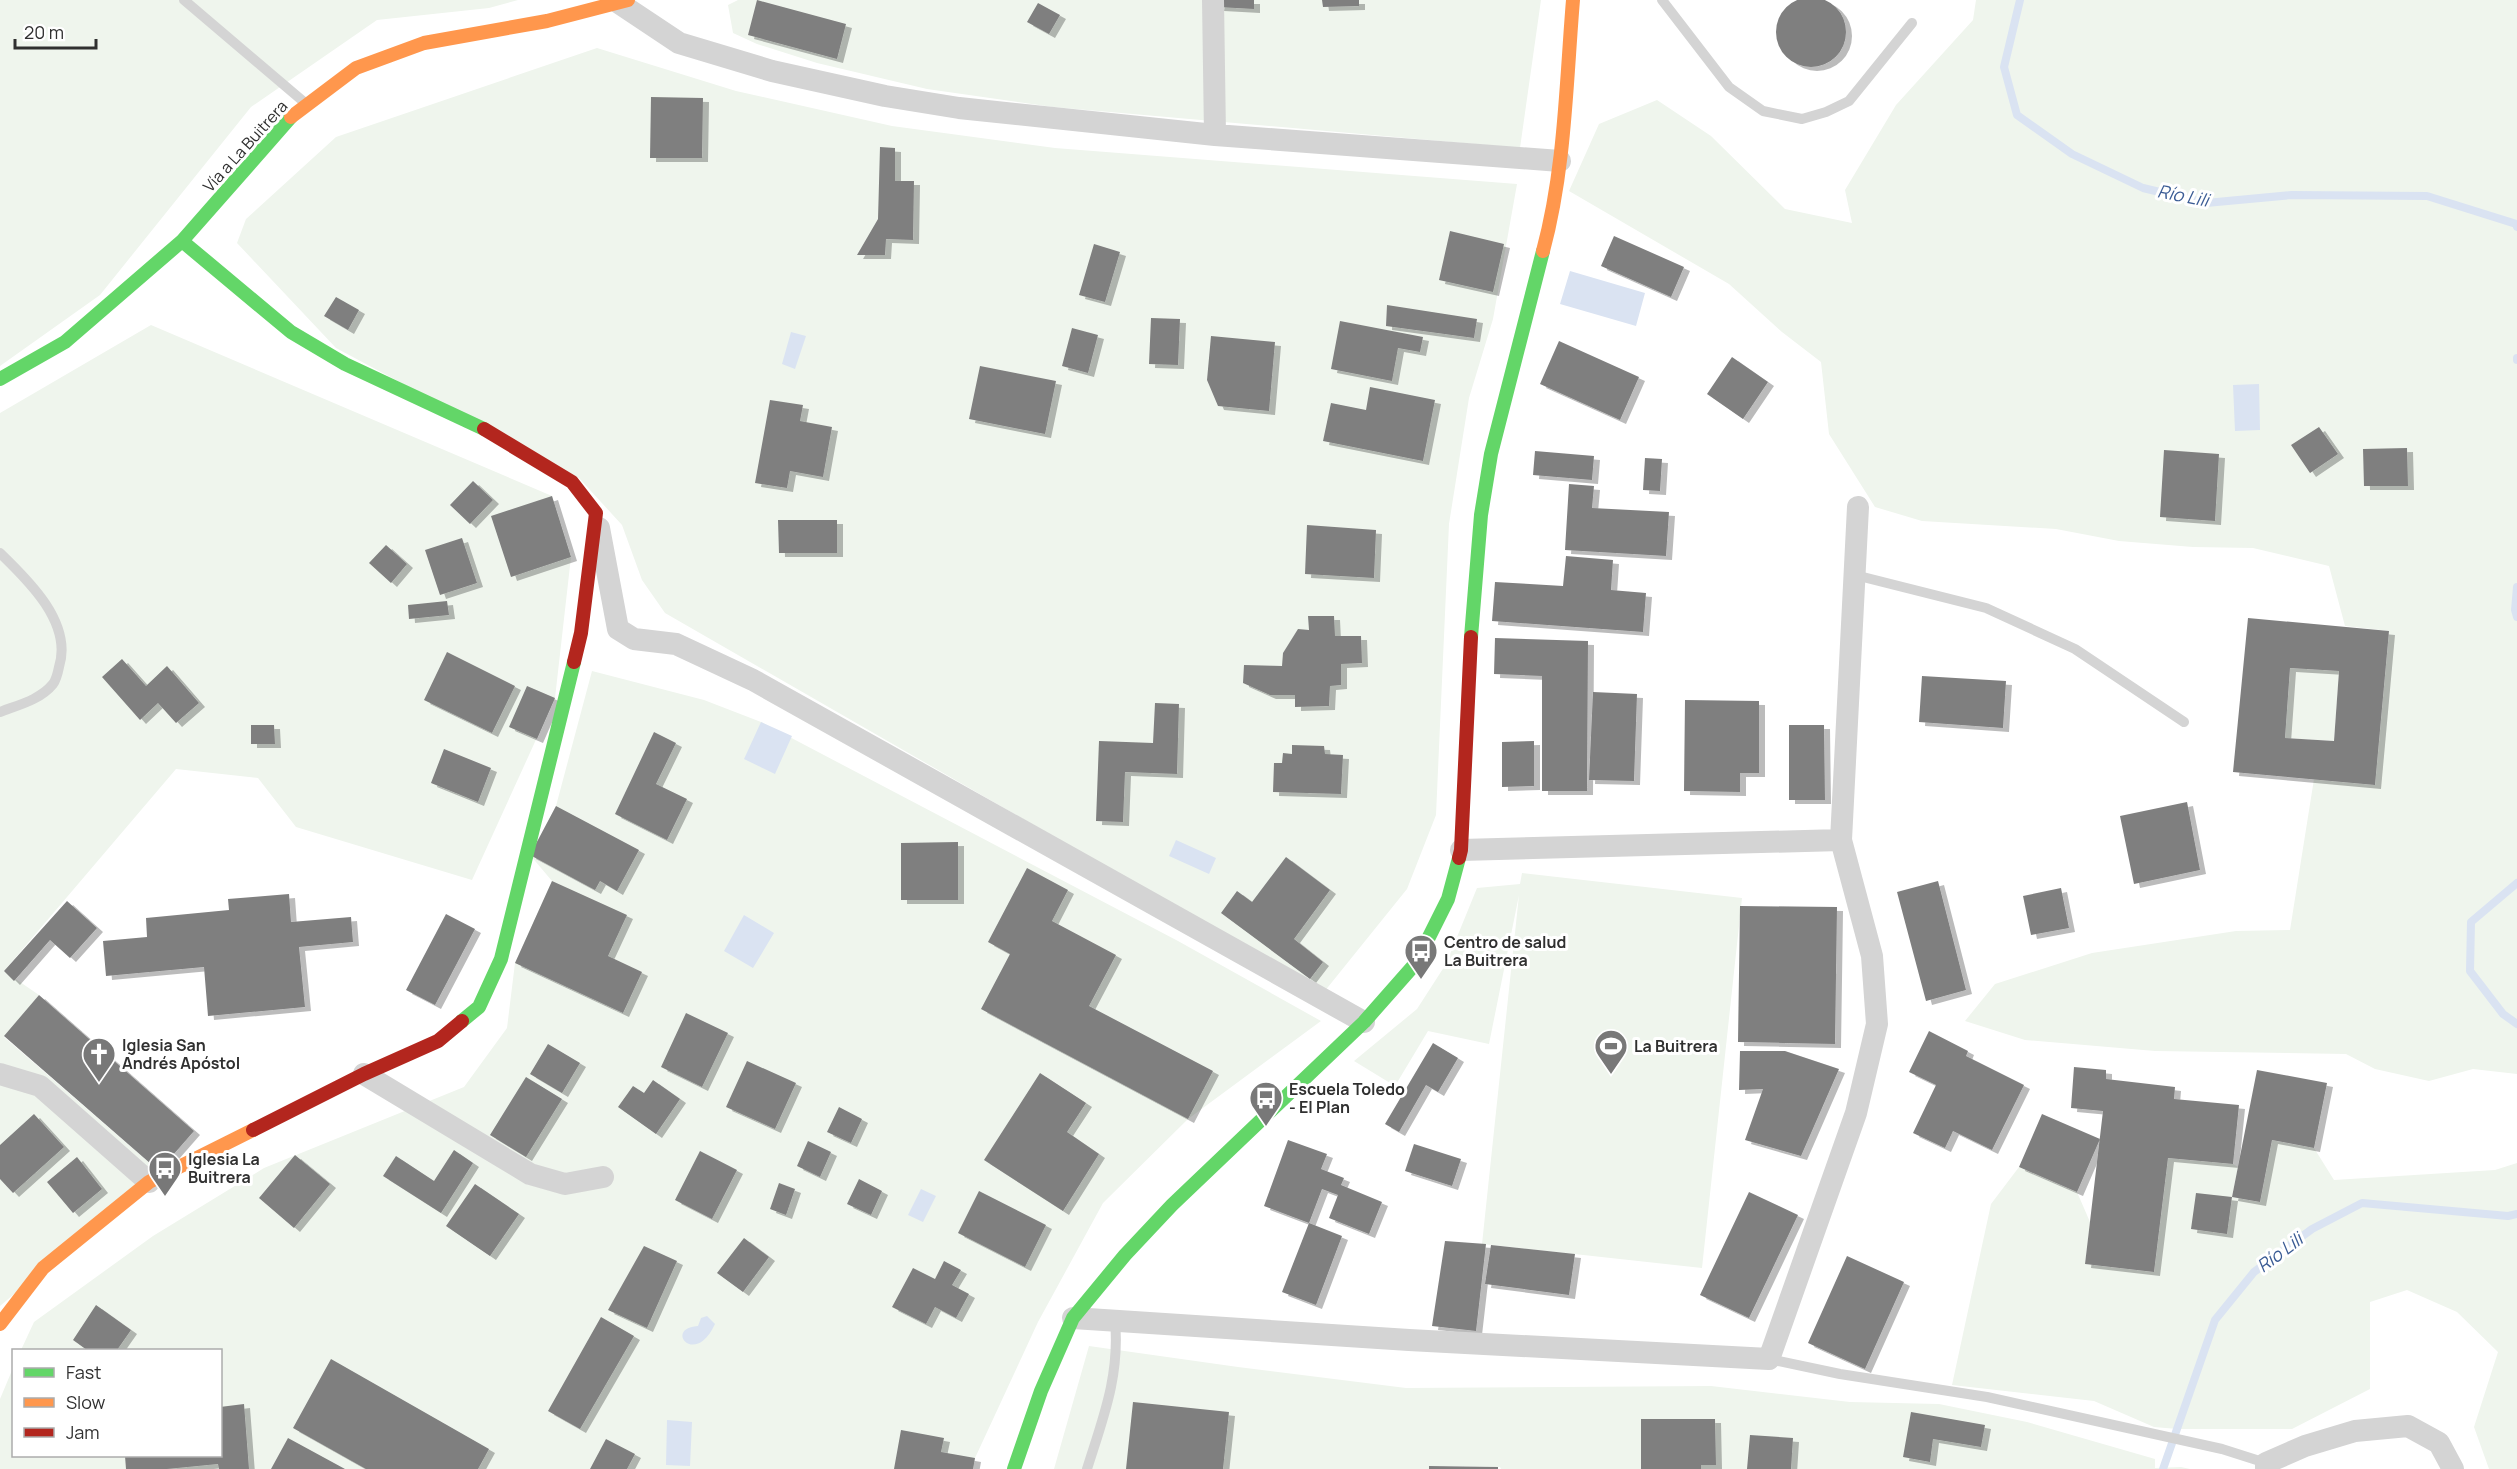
<svg xmlns="http://www.w3.org/2000/svg" width="2517" height="1469" viewBox="0 0 2517 1469" font-family="Manrope,sans-serif">
<style>
.green{fill:#eff5ed}
.water{fill:#dae3f2}
.lines{fill:none;stroke-linecap:round;stroke-linejoin:round}
.stream{stroke:#dae3f2;stroke-width:8}
.building{fill:#7f7f7f;fill-rule:evenodd;filter:url(#shadow)}
.lane{stroke:#d4d4d4;stroke-width:10}
.street{stroke:#d4d4d4;stroke-width:22}
.fast{stroke:#63d668;stroke-width:14}
.slow{stroke:#ff974d;stroke-width:14}
.jam{stroke:#b3261e;stroke-width:14}
.labels{text-anchor:middle;stroke-width:6;stroke-linejoin:round;paint-order:stroke}
.street-label{font-size:16px;fill:#303030;stroke:#fff}
.poi-label{font-size:16px;font-weight:bold;fill:#303030;stroke:#fff;text-anchor:start}
.water-label{font-size:18px;font-style:italic;fill:#3b5c95;stroke:#fff}
</style>
<defs>
<filter id="shadow"><feDropShadow dx="6" dy="4" stdDeviation="0" flood-color="#0004"/></filter>
</defs>
<rect width="100%" height="100%" fill="#fff"/>
<path class="green" d="M 0,0 L 518,0 L 489,8 L 377,20 L 251,107 L 100,295 L 0,366 Z
M 738,0 L 1541,0 L 1520,148 L 1053,107 L 927,89 L 817,63 L 757,44 L 733,33 L 728,5 Z
M 1976,0 L 2517,0 L 2517,1074 L 2473,1069 L 2429,1081 L 2375,1069 L 2346,1054 L 2155,1051 L 2025,1040 L 1965,1021 L 1995,984 L 2092,953 L 2236,931 L 2290,930 L 2314,779 L 2375,785 L 2389,631 L 2345,626 L 2329,566 L 2253,548 L 2193,547 L 2119,541 L 2056,529 L 1922,521 L 1875,507 L 1829,434 L 1821,362 L 1782,332 L 1729,284 L 1569,191 L 1599,124 L 1657,100 L 1711,136 L 1785,209 L 1852,223 L 1845,190 L 1896,105 L 1973,20 Z
M 597,48 L 736,91 L 892,126 L 1055,148 L 1517,184 L 1493,319 L 1469,398 L 1449,524 L 1436,815 L 1407,889 L 1324,992 L 665,613 L 642,580 L 622,525 L 579,478 L 336,348 L 237,243 L 246,219 L 336,137 Z
M 151,325 L 552,496 L 571,557 L 555,698 L 472,880 L 296,827 L 258,778 L 176,769 L 4,971 L 39,995 L 4,1037 L 159,1171 L 0,1306 L 0,413 Z
M 2290,668 L 2339,671 L 2334,741 L 2285,738 Z
M 592,671 L 704,700 L 761,722 L 1178,941 L 1321,1021 L 1188,1119 L 1103,1203 L 1038,1322 L 975,1458 L 973,1469 L 0,1469 L 0,1399 L 13,1368 L 14,1456 L 220,1456 L 220,1350 L 21,1350 L 34,1322 L 153,1236 L 264,1168 L 464,1087 L 507,1028 L 515,963 L 552,881 L 530,855 L 556,806 Z
M 1522,873 L 1742,898 L 1702,1268 L 1482,1244 L 1519,895 L 1489,1044 L 1428,1031 L 1395,1086 L 1354,1061 L 1417,1009 L 1446,964 L 1477,888 L 1520,884 Z
M 2272,1140 L 2314,1148 L 2334,1180 L 2495,1170 L 2517,1163 L 2517,1469 L 2489,1469 L 2474,1427 L 2498,1352 L 2457,1312 L 2407,1290 L 2370,1302 L 2370,1389 L 2292,1429 L 2177,1429 L 2154,1427 L 2094,1401 L 1952,1385 L 1991,1204 L 2019,1167 L 2077,1192 L 2090,1222 L 2085,1264 L 2154,1272 L 2168,1158 L 2233,1164 L 2238,1167 L 2232,1197 L 2260,1202 Z
M 1089,1346 L 1238,1367 L 1406,1388 L 1711,1386 L 1850,1402 L 1939,1404 L 2027,1422 L 2155,1459 L 2155,1468 L 2181,1467 L 2190,1469 L 1501,1469 L 1500,1467 L 1430,1466 L 1429,1469 L 1054,1469 Z"/>
<path class="water" d="M 1570,271 L 1645,293 L 1636,326 L 1560,304 Z
M 791,332 L 806,336 L 795,369 L 782,364 Z
M 2259,384 L 2260,430 L 2235,431 L 2233,385 Z
M 761,722 L 792,736 L 775,774 L 744,759 Z
M 1176,840 L 1216,858 L 1209,874 L 1169,856 Z
M 744,915 L 774,933 L 753,968 L 724,951 Z
M 921,1189 L 936,1196 L 923,1222 L 908,1215 Z
M 707,1316 L 715,1324 C 695,1368 663,1328 698,1326 L 701,1318 Z
M 667,1420 L 692,1422 L 690,1466 L 666,1465 Z"/>
<g class="lines">
<path class="stream" d="M 2020,0 L 2004,67 L 2017,115 L 2072,154 L 2143,188 L 2206,203 L 2292,195 L 2427,196 L 2516,224 L 2517,227
M 2517,358 L 2517,360
M 2517,587 L 2515,610 L 2517,617
M 2517,883 L 2471,922 L 2470,971 L 2503,1014 L 2517,1024
M 2163,1469 L 2215,1320 L 2254,1272 L 2312,1229 L 2362,1203 L 2508,1216 L 2517,1214"/>
</g>
<path class="building" d="M1776 32a35 35 0 1 1 70 0a35 35 0 1 1-70 0Z
M 757,0 L 846,24 L 837,59 L 748,35 Z
M 1219,0 L 1254,0 L 1254,9 L 1218,7 Z
M 1322,0 L 1359,0 L 1359,6 L 1323,7 Z
M 1038,3 L 1060,15 L 1049,34 L 1027,22 Z
M 651,97 L 703,98 L 702,158 L 650,158 Z
M 880,147 L 895,148 L 895,181 L 914,181 L 913,240 L 886,239 L 885,255 L 857,255 L 878,219 Z
M 1450,231 L 1504,244 L 1493,292 L 1439,280 Z
M 1614,236 L 1684,267 L 1671,297 L 1601,266 Z
M 1094,244 L 1120,252 L 1105,302 L 1079,295 Z
M 336,297 L 359,310 L 348,330 L 324,316 Z
M 1387,305 L 1477,319 L 1474,338 L 1386,326 Z
M 1151,318 L 1180,319 L 1178,365 L 1149,364 Z
M 1340,321 L 1423,337 L 1420,352 L 1398,348 L 1392,381 L 1331,369 Z
M 1072,328 L 1098,335 L 1088,373 L 1062,366 Z
M 1211,336 L 1275,342 L 1269,411 L 1218,406 L 1207,380 Z
M 1559,341 L 1639,377 L 1620,420 L 1540,384 Z
M 1732,357 L 1768,382 L 1743,419 L 1707,394 Z
M 980,366 L 1056,381 L 1045,434 L 969,419 Z
M 1370,387 L 1435,400 L 1423,461 L 1323,441 L 1331,403 L 1366,410 Z
M 770,400 L 803,405 L 800,421 L 832,427 L 823,477 L 790,471 L 787,488 L 755,483 Z
M 2319,427 L 2338,454 L 2310,473 L 2291,445 Z
M 2407,448 L 2408,486 L 2364,486 L 2363,449 Z
M 2164,450 L 2219,454 L 2215,521 L 2160,517 Z
M 1535,451 L 1594,456 L 1592,480 L 1533,475 Z
M 1645,458 L 1662,459 L 1660,491 L 1643,490 Z
M 473,481 L 493,500 L 470,524 L 450,505 Z
M 1569,484 L 1594,486 L 1592,508 L 1669,512 L 1666,556 L 1565,550 Z
M 552,496 L 571,557 L 511,577 L 491,516 Z
M 778,520 L 837,520 L 837,553 L 779,553 Z
M 1307,525 L 1376,530 L 1374,578 L 1305,574 Z
M 462,538 L 477,583 L 440,595 L 425,550 Z
M 386,545 L 407,564 L 391,583 L 369,563 Z
M 1566,556 L 1613,560 L 1611,590 L 1646,593 L 1643,632 L 1492,621 L 1495,582 L 1563,586 Z
M 447,601 L 449,615 L 409,619 L 408,605 Z
M 1308,616 L 1334,616 L 1335,636 L 1361,636 L 1362,663 L 1341,664 L 1341,685 L 1330,686 L 1329,706 L 1295,707 L 1295,695 L 1270,695 L 1243,683 L 1244,665 L 1282,666 L 1283,653 L 1298,629 L 1309,630 Z
M 2248,618 L 2389,631 L 2375,785 L 2233,772 ZM 2290,668 L 2339,671 L 2334,741 L 2285,738 Z
M 1495,638 L 1588,641 L 1587,791 L 1542,791 L 1542,676 L 1494,674 Z
M 447,652 L 515,686 L 492,733 L 424,700 Z
M 122,659 L 146,686 L 167,666 L 199,703 L 176,723 L 158,703 L 140,720 L 102,677 Z
M 1922,676 L 2006,681 L 2003,728 L 1919,722 Z
M 527,686 L 555,698 L 537,739 L 509,727 Z
M 1593,692 L 1637,694 L 1634,781 L 1589,780 Z
M 1685,700 L 1759,701 L 1759,773 L 1740,773 L 1740,792 L 1684,791 Z
M 1155,703 L 1179,704 L 1177,774 L 1125,772 L 1123,822 L 1096,821 L 1099,741 L 1153,743 Z
M 251,725 L 274,725 L 275,744 L 251,744 Z
M 1789,725 L 1824,725 L 1825,800 L 1789,800 Z
M 654,732 L 676,743 L 656,784 L 687,799 L 667,840 L 615,814 Z
M 1534,741 L 1534,786 L 1502,787 L 1502,742 Z
M 1292,745 L 1324,746 L 1325,754 L 1343,755 L 1341,794 L 1273,792 L 1274,763 L 1282,763 L 1283,753 L 1292,754 Z
M 444,749 L 491,768 L 478,802 L 431,783 Z
M 2187,802 L 2200,870 L 2134,884 L 2120,816 Z
M 556,806 L 639,850 L 617,891 L 600,881 L 595,890 L 530,855 Z
M 958,842 L 958,900 L 901,900 L 901,843 Z
M 1286,857 L 1330,890 L 1294,939 L 1323,962 L 1310,979 L 1221,913 L 1237,891 L 1252,902 Z
M 1027,868 L 1068,890 L 1052,921 L 1116,955 L 1089,1006 L 1213,1071 L 1188,1119 L 981,1009 L 1010,954 L 988,942 Z
M 552,881 L 627,915 L 608,956 L 642,972 L 623,1013 L 515,963 Z
M 1938,881 L 1966,990 L 1926,1001 L 1897,892 Z
M 2061,888 L 2069,928 L 2031,935 L 2023,896 Z
M 289,894 L 291,922 L 351,917 L 353,942 L 299,947 L 305,1007 L 208,1016 L 204,967 L 106,976 L 103,941 L 147,937 L 146,918 L 229,910 L 228,899 Z
M 67,901 L 97,928 L 70,958 L 50,940 L 14,981 L 4,971 Z
M 1740,906 L 1837,907 L 1835,1044 L 1738,1042 Z
M 446,914 L 475,929 L 435,1005 L 406,990 Z
M 39,995 L 194,1131 L 159,1171 L 4,1036 Z
M 686,1013 L 728,1033 L 702,1087 L 661,1067 Z
M 1929,1031 L 1968,1051 L 1966,1056 L 2024,1085 L 1992,1150 L 1953,1131 L 1945,1148 L 1913,1133 L 1936,1085 L 1909,1072 Z
M 1433,1043 L 1458,1058 L 1438,1092 L 1426,1085 L 1399,1132 L 1385,1124 Z
M 548,1044 L 580,1063 L 562,1093 L 530,1074 Z
M 1740,1051 L 1785,1051 L 1839,1069 L 1801,1156 L 1745,1140 L 1763,1089 L 1739,1090 Z
M 747,1061 L 796,1083 L 775,1129 L 726,1107 Z
M 2074,1067 L 2106,1070 L 2106,1079 L 2175,1087 L 2174,1099 L 2239,1105 L 2233,1164 L 2168,1158 L 2154,1272 L 2085,1264 L 2103,1111 L 2071,1108 Z
M 2257,1070 L 2327,1083 L 2314,1148 L 2272,1140 L 2260,1202 L 2232,1197 Z
M 1040,1073 L 1086,1103 L 1067,1132 L 1099,1154 L 1063,1211 L 984,1160 Z
M 526,1077 L 562,1099 L 526,1157 L 490,1135 Z
M 653,1080 L 680,1099 L 656,1134 L 618,1107 L 633,1086 L 644,1093 Z
M 839,1107 L 862,1119 L 851,1143 L 827,1132 Z
M 34,1114 L 64,1147 L 13,1193 L 0,1179 L 0,1145 Z
M 2042,1114 L 2100,1139 L 2077,1192 L 2019,1167 Z
M 1288,1140 L 1327,1154 L 1321,1169 L 1344,1178 L 1341,1185 L 1382,1202 L 1369,1234 L 1329,1218 L 1338,1195 L 1322,1189 L 1309,1223 L 1264,1206 Z
M 808,1141 L 831,1152 L 820,1177 L 797,1166 Z
M 1414,1144 L 1461,1159 L 1452,1186 L 1405,1171 Z
M 454,1150 L 473,1163 L 441,1213 L 383,1176 L 396,1156 L 434,1181 Z
M 700,1151 L 737,1170 L 712,1219 L 675,1200 Z
M 295,1155 L 330,1184 L 294,1228 L 259,1198 Z
M 77,1157 L 102,1189 L 73,1213 L 47,1182 Z
M 859,1179 L 882,1191 L 871,1215 L 847,1204 Z
M 779,1183 L 795,1189 L 786,1215 L 770,1209 Z
M 475,1184 L 519,1214 L 490,1256 L 446,1226 Z
M 979,1191 L 1046,1225 L 1025,1267 L 958,1233 Z
M 1749,1192 L 1798,1215 L 1749,1318 L 1700,1295 Z
M 2196,1193 L 2232,1197 L 2227,1234 L 2191,1229 Z
M 1309,1223 L 1342,1236 L 1316,1305 L 1282,1292 Z
M 744,1238 L 769,1257 L 743,1292 L 717,1273 Z
M 1445,1241 L 1486,1244 L 1476,1331 L 1432,1326 Z
M 1491,1245 L 1575,1254 L 1569,1295 L 1485,1284 Z
M 644,1246 L 677,1261 L 647,1328 L 608,1310 Z
M 1847,1256 L 1904,1282 L 1865,1369 L 1808,1343 Z
M 944,1261 L 961,1270 L 952,1285 L 969,1294 L 956,1318 L 935,1307 L 926,1324 L 892,1307 L 913,1268 L 935,1279 Z
M 96,1305 L 131,1330 L 117,1350 L 87,1350 L 73,1340 Z
M 601,1317 L 634,1336 L 580,1429 L 548,1411 Z
M 331,1359 L 489,1449 L 478,1469 L 366,1469 L 293,1428 Z
M 1133,1402 L 1229,1412 L 1223,1469 L 1126,1469 Z
M 244,1404 L 249,1469 L 219,1469 L 218,1464 L 167,1469 L 126,1469 L 125,1456 L 220,1456 L 220,1407 Z
M 1911,1412 L 1985,1425 L 1981,1447 L 1933,1439 L 1930,1462 L 1903,1457 Z
M 1641,1419 L 1715,1419 L 1716,1465 L 1701,1465 L 1701,1469 L 1641,1469 Z
M 901,1430 L 944,1438 L 941,1452 L 975,1458 L 973,1469 L 894,1469 Z
M 1750,1435 L 1793,1438 L 1791,1469 L 1747,1469 Z
M 288,1438 L 345,1469 L 271,1469 Z
M 606,1439 L 635,1454 L 627,1469 L 590,1469 Z
M 1429,1466 L 1498,1467 L 1498,1469 L 1429,1469 Z"/>
<g class="lines">
<path class="lane" d="M 184,0 L 304,102
M 1662,0 L 1729,87 L 1763,111 L 1802,119 L 1826,112 L 1849,101 L 1912,23
M 0,553 C 28,580 73,623 59,667 C 58,672 56,680 53,684 C 40,700 18,705 0,712
M 1855,575 L 1986,608 L 2075,649 L 2184,722
M 1769,1359 L 1840,1374 L 1987,1397 L 2222,1449 L 2266,1463
M 1087,1469 C 1103,1418 1120,1376 1115,1321"/>
<path class="street" d="M 1213,0 L 1215,135
M 619,3 L 679,43 L 772,71 L 885,96 L 959,108 L 1215,135 L 1560,161
M 599,528 L 618,629 L 634,639 L 676,644 L 753,680 L 1364,1022
M 1461,850 L 1841,840
M 0,1074 L 40,1086 L 149,1182
M 364,1074 L 530,1174 L 565,1184 L 603,1177
M 1073,1318 L 1409,1340 L 1769,1359 L 1856,1113 L 1877,1024 L 1872,956 L 1841,840 L 1858,507
M 2266,1469 L 2266,1463 L 2305,1446 L 2355,1431 L 2408,1426 L 2439,1443 L 2453,1469"/>
<path class="fast" d="M 182,241 L 291,332 L 345,364 L 484,429
M 0,379 L 65,342 L 182,241 L 291,117
M 1471,637 L 1481,515 L 1491,454 L 1543,251
M 462,1021 L 479,1007 L 501,959 L 574,662
M 1014,1469 L 1041,1391 L 1073,1318 L 1125,1255 L 1172,1205 L 1364,1022 L 1416,963 L 1448,899 L 1459,858"/>
<path class="slow" d="M 291,117 L 356,68 L 424,43 L 547,21 L 628,0
M 1543,251 C 1565,170 1566,84 1573,0
M 0,1324 L 43,1268 L 149,1182 L 253,1130"/>
<path class="jam" d="M 484,429 L 572,482 L 596,513 L 581,633 L 574,662
M 1459,858 L 1461,850 L 1471,637
M 253,1130 L 364,1074 L 438,1041 L 462,1021"/>
</g>
<defs>
<symbol id="bus-pin" viewBox="-11 -11 22 30"><path d="M0 17L-7.5 6A9.5 9.5 0 1 1 7.5 6Z" fill="#787878" stroke="#fff"/><path d="M-5-6H5V4H4V6H2V4H-2V6H-4V4H-5ZM-3.5-4V0h7V-4ZM-3.5 1.2v1.5H-2V1.2ZM2 1.2v1.5H3.5V1.2Z" fill="#fff"/></symbol>
<symbol id="stadium-pin" viewBox="-11 -11 22 30"><path d="M0 17L-7.5 6A9.5 9.5 0 1 1 7.5 6Z" fill="#787878" stroke="#fff"/><path d="M0-5a6.5 5 0 1 0 0 10a6.5 5 0 1 0 0-10ZM-3.5-1.8h7v3.6h-7Z" fill="#fff"/></symbol>
<symbol id="church-pin" viewBox="-11 -11 22 30"><path d="M0 17L-7.5 6A9.5 9.5 0 1 1 7.5 6Z" fill="#787878" stroke="#fff"/><path d="M-1.2-6h2.4v3.5h3.3v2.4h-3.3V6h-2.4V-.1h-3.3v-2.4h3.3Z" fill="#fff"/></symbol>
</defs>
<g fill-rule="evenodd">
<use href="#bus-pin" x="1402" y="932" width="38" height="52"/>
<use href="#stadium-pin" x="1592" y="1027" width="38" height="52"/>
<use href="#church-pin" x="80" y="1035" width="38" height="52"/>
<use href="#bus-pin" x="1247" y="1079" width="38" height="52"/>
<use href="#bus-pin" x="146" y="1149" width="38" height="52"/>
</g>
<g class="labels">
<g class="street-label">
<text transform="translate(245 146) rotate(-48)" y="6">Vía a La Buitrera</text>
</g>
<g class="poi-label">
<text x="1444" y="948">Centro de salud<tspan x="1444" dy="18">La Buitrera</tspan></text>
<text x="122" y="1051">Iglesia San<tspan x="122" dy="18">Andrés Apóstol</tspan></text>
<text x="1634" y="1052">La Buitrera</text>
<text x="1289" y="1095">Escuela Toledo<tspan x="1289" dy="18">- El Plan</tspan></text>
<text x="188" y="1165">Iglesia La<tspan x="188" dy="18">Buitrera</tspan></text>
</g>
<g class="water-label">
<text transform="translate(2183 196) rotate(11)" y="6">Río Lili</text>
<text transform="translate(2280 1253) rotate(-37)" y="6">Río Lili</text>
</g>
</g>
<rect x="12" y="1349" width="210" height="108" fill="#ffffff" stroke="#acacac" stroke-width="1.5"/>
<rect x="24" y="1368" width="30" height="9" fill="#63d668" stroke="#acacac" stroke-width="1.5"/>
<text x="66" y="1379" font-size="18" fill="#303030">Fast</text>
<rect x="24" y="1398" width="30" height="9" fill="#ff974d" stroke="#acacac" stroke-width="1.5"/>
<text x="66" y="1409" font-size="18" fill="#303030">Slow</text>
<rect x="24" y="1428" width="30" height="9" fill="#b3261e" stroke="#acacac" stroke-width="1.5"/>
<text x="66" y="1439" font-size="18" fill="#303030">Jam</text>
<path d="M15 39v9h81v-9" fill="none" stroke="#303030" stroke-width="3"/>
<text x="24" y="39" font-size="18" fill="#303030" stroke="#ffffff" stroke-width="4.5" paint-order="stroke">20 m</text>
</svg>
